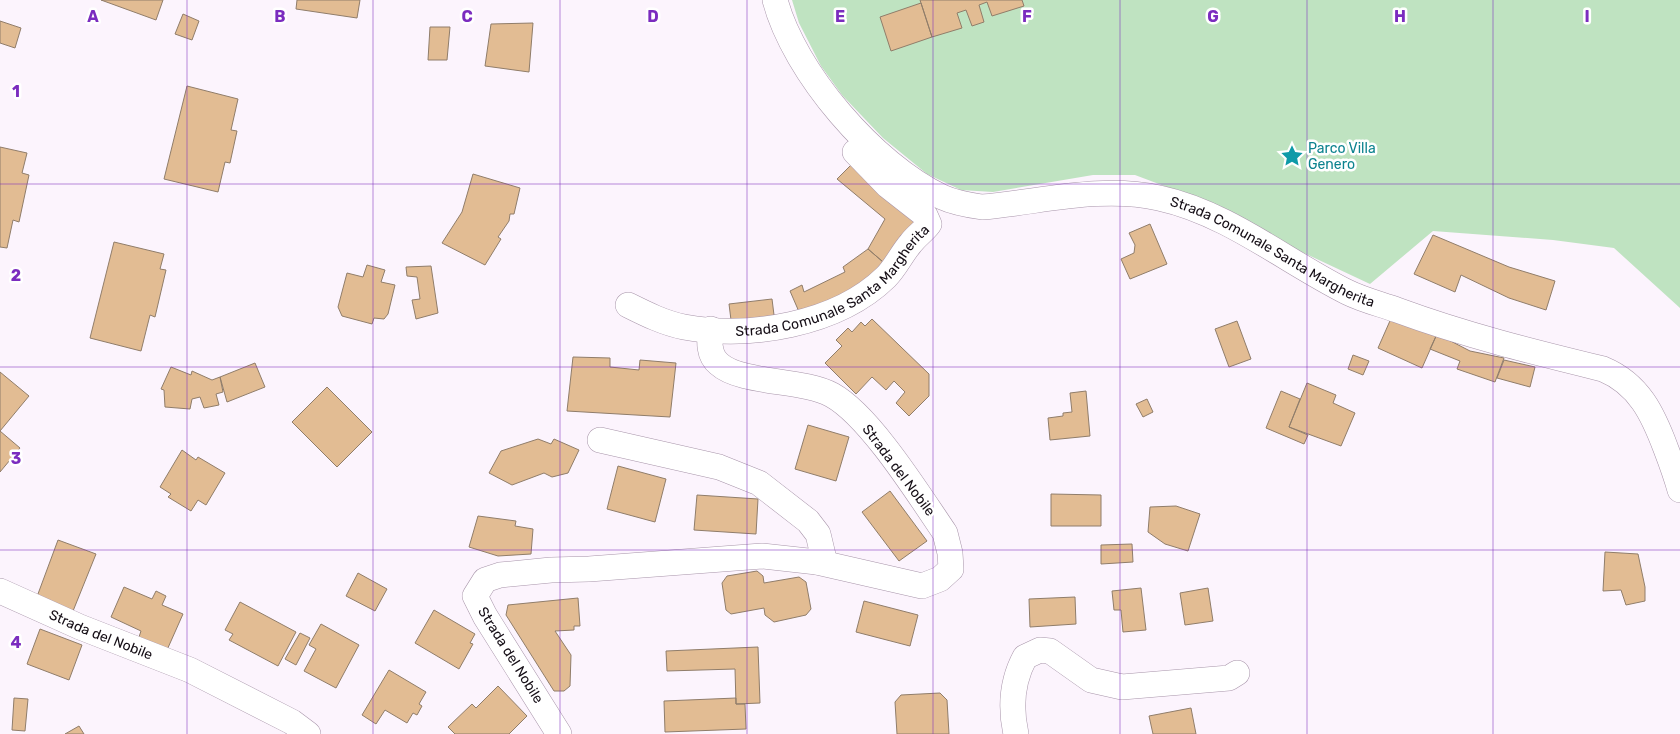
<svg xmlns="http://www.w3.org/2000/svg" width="1680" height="734" viewBox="0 0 1680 734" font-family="Rubik,sans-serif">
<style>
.green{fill:#bfe3c1}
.building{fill:#e2bc93;stroke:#907d6a}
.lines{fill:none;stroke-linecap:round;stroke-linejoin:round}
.minor-casing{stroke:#a895aa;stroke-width:26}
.minor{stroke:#fff;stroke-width:25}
.grid{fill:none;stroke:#7b2cbf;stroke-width:1;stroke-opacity:0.55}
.labels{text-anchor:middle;stroke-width:5;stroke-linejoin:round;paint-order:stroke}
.culture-label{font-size:14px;fill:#0d838f;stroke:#fff;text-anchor:start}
.street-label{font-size:14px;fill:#140d15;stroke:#fff}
.grid-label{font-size:16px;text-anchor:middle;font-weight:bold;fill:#7b2cbf;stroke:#fff;stroke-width:5;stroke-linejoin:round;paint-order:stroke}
</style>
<rect width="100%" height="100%" fill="#fcf4fd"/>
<path class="green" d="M 792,0 L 1680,0 L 1680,308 L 1614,248 L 1553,240 L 1433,231 L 1370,284 L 1289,246 L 1196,198 L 1135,175 L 1093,175 L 993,192 L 961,190 L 927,174 L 883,138 L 842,95 L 821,66 L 799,23 Z"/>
<path class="building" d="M 101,0 L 163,0 L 156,20 Z
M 297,0 L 360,0 L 357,18 L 296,9 Z
M 920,0 L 1022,0 L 1024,6 L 992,16 L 987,2 L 979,5 L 984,22 L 972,26 L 966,10 L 957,13 L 962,28 L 932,37 Z
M 921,3 L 932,37 L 891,51 L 880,17 Z
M 183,14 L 199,21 L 192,40 L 175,34 Z
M 0,21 L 21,28 L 15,48 L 0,43 Z
M 533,23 L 529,72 L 485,66 L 491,24 Z
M 430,27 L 450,27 L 447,60 L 428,60 Z
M 187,86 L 238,99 L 231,130 L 237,131 L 230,163 L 225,162 L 218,192 L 164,179 Z
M 0,147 L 27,153 L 22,173 L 29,175 L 19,222 L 13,220 L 7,248 L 0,247 Z
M 853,163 L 922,221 L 890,268 L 868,249 L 885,219 L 837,179 Z
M 473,174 L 520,188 L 514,214 L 510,214 L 509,221 L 498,237 L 501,239 L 485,265 L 442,243 L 462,212 Z
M 1150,224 L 1167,264 L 1130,279 L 1121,259 L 1134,253 L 1135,245 L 1129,233 Z
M 1433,235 L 1509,267 L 1555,281 L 1546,310 L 1509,298 L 1461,275 L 1455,292 L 1414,274 Z
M 114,242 L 164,254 L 160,269 L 166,270 L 155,317 L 150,315 L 141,351 L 90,338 Z
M 868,249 L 890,268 L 803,321 L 790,291 L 802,285 L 804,292 L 845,272 L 843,267 Z
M 367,265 L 385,270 L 381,282 L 395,285 L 388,314 L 384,319 L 374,318 L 372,324 L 342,316 L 338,307 L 347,273 L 363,277 Z
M 431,266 L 438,313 L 416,319 L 412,300 L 420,299 L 417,277 L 407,276 L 406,267 Z
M 772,299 L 775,323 L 732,328 L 729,304 Z
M 1393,314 L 1437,334 L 1422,368 L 1378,348 Z
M 872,319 L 929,374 L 929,396 L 909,416 L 896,403 L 905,392 L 894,381 L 886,390 L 872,377 L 856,394 L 825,363 L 842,346 L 836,340 L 848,328 L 852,332 L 861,322 L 865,326 Z
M 1237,321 L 1251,359 L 1229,367 L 1215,329 Z
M 1437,334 L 1470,351 L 1504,358 L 1495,382 L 1457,369 L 1460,361 L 1430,349 Z
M 1353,355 L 1369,361 L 1363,375 L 1348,369 Z
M 573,357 L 610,358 L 610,367 L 639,370 L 640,360 L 676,363 L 670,417 L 567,411 Z
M 1504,360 L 1535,367 L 1530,387 L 1497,378 Z
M 255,363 L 265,387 L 227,402 L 220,377 Z
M 171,367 L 191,375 L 192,371 L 212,380 L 220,377 L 223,392 L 216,394 L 219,405 L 204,408 L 200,397 L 192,399 L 190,409 L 165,407 L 164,390 L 161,389 Z
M 0,372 L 29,396 L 0,431 L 20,448 L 0,472 Z
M 1307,383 L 1336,395 L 1333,403 L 1355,413 L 1341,446 L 1289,427 Z
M 327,387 L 372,432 L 337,467 L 292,422 Z
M 1086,391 L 1090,436 L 1050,440 L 1048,418 L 1063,416 L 1063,413 L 1072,412 L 1070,393 Z
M 1281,391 L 1300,399 L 1289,427 L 1308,435 L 1304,444 L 1266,428 Z
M 1147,399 L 1153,412 L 1143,417 L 1136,404 Z
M 808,425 L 849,437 L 836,481 L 795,469 Z
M 538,439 L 551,444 L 554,439 L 579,450 L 568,473 L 552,477 L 544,473 L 512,485 L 489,473 L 501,451 Z
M 182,450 L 196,460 L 198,457 L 225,473 L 206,505 L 198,500 L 191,511 L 168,497 L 171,494 L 160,487 Z
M 618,466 L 666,479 L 655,522 L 607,509 Z
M 890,491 L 927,541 L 899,561 L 862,512 Z
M 1051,494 L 1101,495 L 1101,526 L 1051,526 Z
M 697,495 L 758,499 L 756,534 L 694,530 Z
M 1176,506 L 1200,514 L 1188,551 L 1165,544 L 1148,532 L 1150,507 Z
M 478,516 L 516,521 L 515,526 L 533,529 L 531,554 L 498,556 L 469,547 Z
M 58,540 L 96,554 L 71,616 L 35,602 Z
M 1132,544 L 1133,562 L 1101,564 L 1101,545 Z
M 1605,552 L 1638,554 L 1645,587 L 1645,601 L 1626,605 L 1621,590 L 1603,591 Z
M 757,571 L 763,576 L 764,583 L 799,577 L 806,582 L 811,609 L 806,615 L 774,622 L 765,615 L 764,608 L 731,614 L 726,610 L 722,583 L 727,576 Z
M 358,573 L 387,589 L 375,611 L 346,596 Z
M 124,587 L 152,599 L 156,591 L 166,596 L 162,605 L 183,614 L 167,650 L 139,637 L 141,631 L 111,617 Z
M 1141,588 L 1146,630 L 1123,632 L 1121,610 L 1114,610 L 1112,591 Z
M 1208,588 L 1213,621 L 1185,625 L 1180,593 Z
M 1075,597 L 1076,624 L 1030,627 L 1029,599 Z
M 578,598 L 580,626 L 574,626 L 574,630 L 555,631 L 571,655 L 570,686 L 564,691 L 554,691 L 506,615 L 508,605 Z
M 864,601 L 918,615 L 910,646 L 856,632 Z
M 240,602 L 296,632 L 278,666 L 229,640 L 233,634 L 225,630 Z
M 434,610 L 475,634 L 470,643 L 473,644 L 459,669 L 415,643 Z
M 321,624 L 359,645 L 336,688 L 304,671 L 316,649 L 309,645 Z
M 40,629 L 82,645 L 69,680 L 27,664 Z
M 300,633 L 310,638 L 296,665 L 285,659 Z
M 758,647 L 760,703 L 736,704 L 735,669 L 667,671 L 666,651 Z
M 389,670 L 426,692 L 419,704 L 422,706 L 417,715 L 413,713 L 407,723 L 385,710 L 376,724 L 362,715 Z
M 498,686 L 527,716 L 509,734 L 455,734 L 448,727 L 472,704 L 476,708 Z
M 940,693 L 947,700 L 949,734 L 897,734 L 895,702 L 901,695 Z
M 14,698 L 28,699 L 25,731 L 12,730 Z
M 736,698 L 736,704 L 745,704 L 746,729 L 665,732 L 664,701 Z
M 1191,708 L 1196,734 L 1153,734 L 1149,716 Z
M 79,726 L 84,734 L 65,734 Z"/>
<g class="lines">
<defs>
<g id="minor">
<path id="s1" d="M 775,0 C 794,72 874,165 942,197 C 955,203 968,205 982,207 C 1041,202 1100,185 1159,198 C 1228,213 1285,261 1347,292 C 1363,300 1380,304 1397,310 C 1465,335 1533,352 1603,369 C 1639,384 1653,414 1666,449 C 1671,462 1676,476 1680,490"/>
<path id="s2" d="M 628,305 C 646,314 664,323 684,327 C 749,339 837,325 886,277 C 896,267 902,253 911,243 C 916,236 924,231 929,224 L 925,215 L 888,186 L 855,152"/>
<path d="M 600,440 L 719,467 L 759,483 L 808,521 L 818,534 L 823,555 L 817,562"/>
<path id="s3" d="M 0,591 L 80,627 L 190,670 L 292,722 L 308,734"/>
<path d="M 559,734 L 485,616 L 475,596 L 485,580 L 500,575 L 551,570 L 589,569 L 762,556 L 817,562 L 922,586 L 940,579 L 951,569 L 950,553 L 945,533 C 919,495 870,416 832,395 C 803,379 741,384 719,364 C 708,355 709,341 711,329"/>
<path d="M 1016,734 C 1010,707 1012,681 1025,657 L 1040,650 L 1050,651 L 1091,680 L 1122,687 L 1229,678 L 1237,673"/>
</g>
</defs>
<use href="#minor" class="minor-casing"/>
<use href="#minor" class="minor"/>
</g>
<path class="grid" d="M 187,0 L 187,734M 373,0 L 373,734M 560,0 L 560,734M 747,0 L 747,734M 933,0 L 933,734M 1120,0 L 1120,734M 1307,0 L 1307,734M 1493,0 L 1493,734M 0,184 L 1680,184M 0,367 L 1680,367M 0,550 L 1680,550"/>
<defs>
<symbol id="sight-bare" viewBox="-9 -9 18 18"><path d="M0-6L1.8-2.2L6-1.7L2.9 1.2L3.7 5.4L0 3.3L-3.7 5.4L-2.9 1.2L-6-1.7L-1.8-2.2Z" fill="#0f9aa8" stroke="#fff" stroke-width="2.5" paint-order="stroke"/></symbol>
</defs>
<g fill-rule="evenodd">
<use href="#sight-bare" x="1276" y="140" width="32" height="32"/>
</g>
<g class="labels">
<g class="culture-label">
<text x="1308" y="153">Parco Villa<tspan x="1308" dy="16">Genero</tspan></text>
</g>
<g class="street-label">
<text dy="5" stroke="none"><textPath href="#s1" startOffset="610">Strada Comunale Santa Margherita</textPath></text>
<text dy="5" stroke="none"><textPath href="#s2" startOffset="226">Strada Comunale Santa Margherita</textPath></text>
<text transform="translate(899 470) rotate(53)" y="5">Strada del Nobile</text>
<text dy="5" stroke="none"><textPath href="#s3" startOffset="110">Strada del Nobile</textPath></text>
<text transform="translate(511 655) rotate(58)" y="5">Strada del Nobile</text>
</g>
</g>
<g class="grid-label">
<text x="93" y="22">A</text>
<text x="280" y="22">B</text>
<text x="467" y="22">C</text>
<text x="653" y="22">D</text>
<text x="840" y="22">E</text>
<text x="1027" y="22">F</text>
<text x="1213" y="22">G</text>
<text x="1400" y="22">H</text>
<text x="1587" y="22">I</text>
<text x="16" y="97">1</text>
<text x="16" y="281">2</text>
<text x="16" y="464">3</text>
<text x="16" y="648">4</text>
</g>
</svg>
